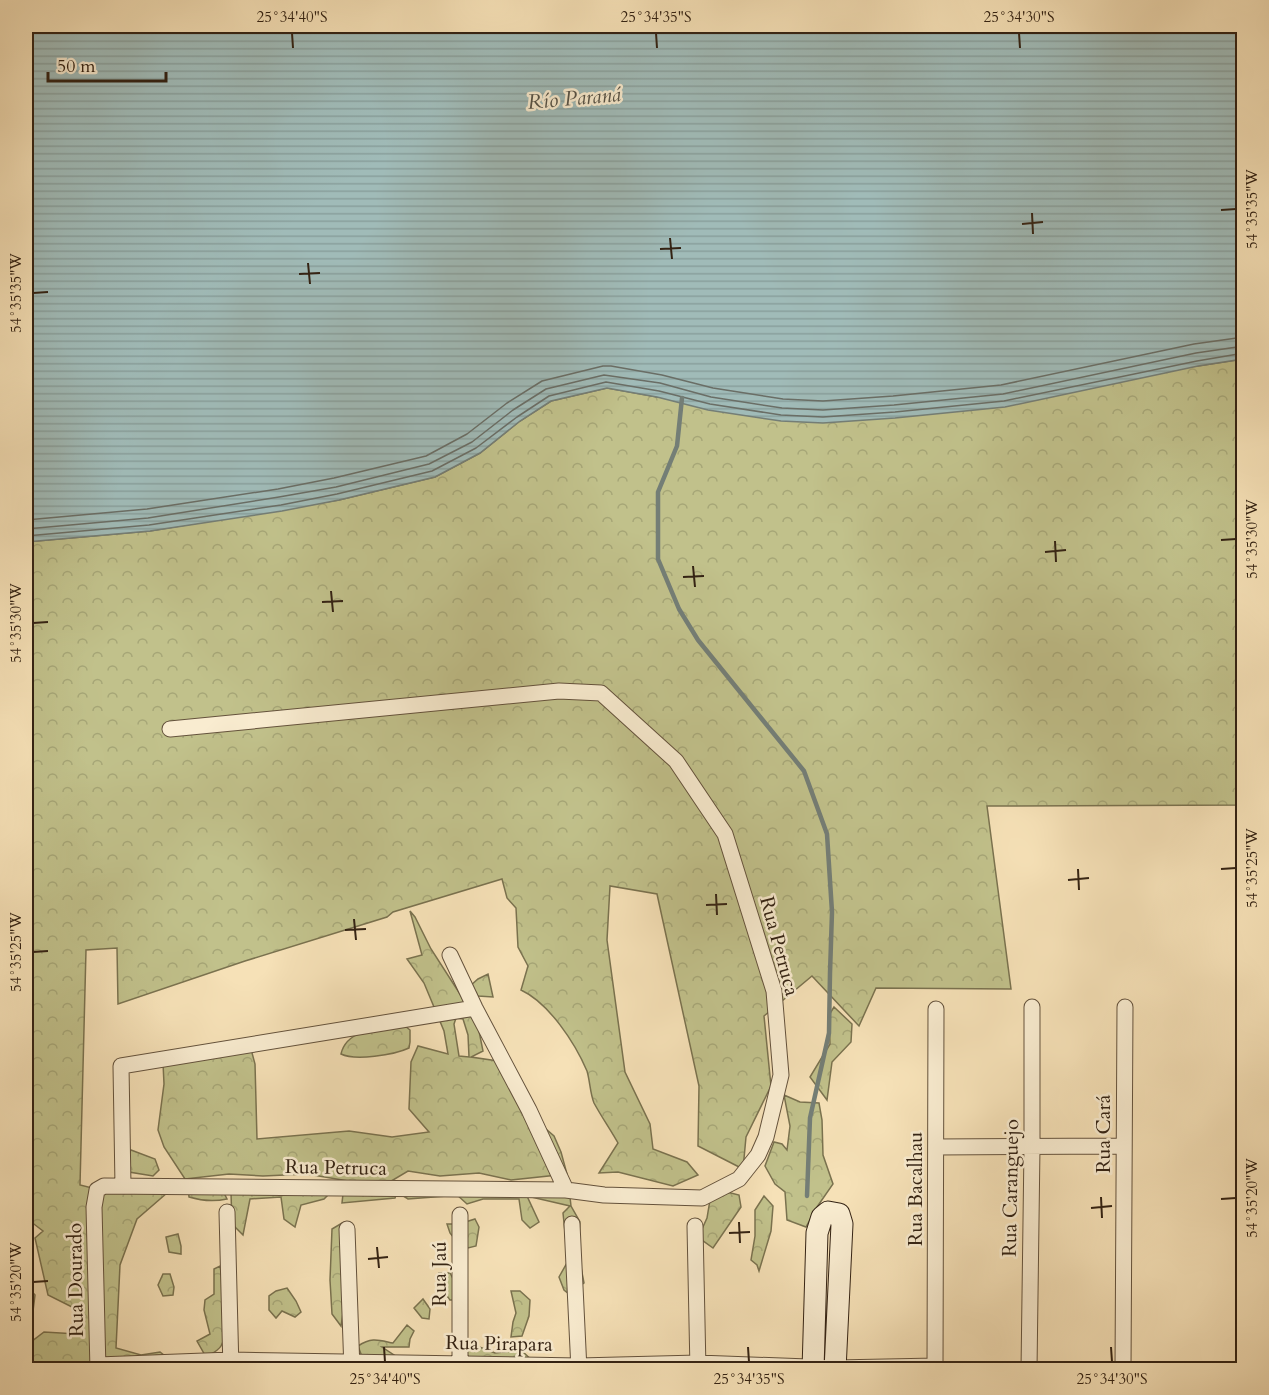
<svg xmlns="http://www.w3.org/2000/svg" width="1269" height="1395" viewBox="0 0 1269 1395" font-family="Cardo,serif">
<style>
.forest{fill:url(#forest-crowns);stroke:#7a724f;stroke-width:1.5;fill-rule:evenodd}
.water{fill:url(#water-rules);stroke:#747e76;stroke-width:1.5}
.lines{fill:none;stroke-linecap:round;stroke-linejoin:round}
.shore{stroke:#6a6e66;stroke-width:1.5}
.stream{stroke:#747e76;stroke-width:4.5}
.street-casing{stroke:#64523c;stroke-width:17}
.secondary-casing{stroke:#332213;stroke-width:23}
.street{stroke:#f9ecd0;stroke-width:15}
.secondary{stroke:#f9ecd0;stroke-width:21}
.ticks{fill:none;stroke:#332213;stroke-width:2}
.labels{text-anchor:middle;stroke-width:5;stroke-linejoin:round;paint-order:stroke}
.street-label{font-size:20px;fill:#332213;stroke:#f9ecd0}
.water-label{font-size:21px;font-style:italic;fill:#545045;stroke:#f9ecd0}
.neatline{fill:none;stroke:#332213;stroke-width:2}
.ticks-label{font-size:15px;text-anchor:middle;fill:#332213}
</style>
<defs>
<pattern id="forest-crowns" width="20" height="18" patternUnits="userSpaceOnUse" patternTransform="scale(1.5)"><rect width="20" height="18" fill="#c1c18b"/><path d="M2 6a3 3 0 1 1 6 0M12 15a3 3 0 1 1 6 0" fill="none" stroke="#a6a677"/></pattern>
<pattern id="water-rules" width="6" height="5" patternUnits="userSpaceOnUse" patternTransform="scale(1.5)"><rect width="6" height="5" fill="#a0bbb8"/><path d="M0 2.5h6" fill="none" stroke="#8aa09d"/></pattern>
</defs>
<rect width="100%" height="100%" fill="#f6e1b7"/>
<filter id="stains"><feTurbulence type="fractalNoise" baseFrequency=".00333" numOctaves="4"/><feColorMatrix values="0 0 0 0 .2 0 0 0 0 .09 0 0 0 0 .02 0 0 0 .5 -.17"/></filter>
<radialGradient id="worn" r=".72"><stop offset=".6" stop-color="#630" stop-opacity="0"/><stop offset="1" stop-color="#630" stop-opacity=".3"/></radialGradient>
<path class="forest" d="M 1243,359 L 1243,805 L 987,806 L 1011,989 L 876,988 L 859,1026 L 812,976 L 764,1016 L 771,1086 L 746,1137 L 743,1169 L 698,1146 L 699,1086 L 657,894 L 610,886 L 607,940 L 625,1072 L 650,1124 L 653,1149 L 687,1162 L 698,1175 L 673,1186 L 618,1172 L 599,1173 L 618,1143 C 610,1129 601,1116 594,1103 C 590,1093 590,1081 587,1071 C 575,1043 549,1003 521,990 L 528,966 L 518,947 L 516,908 L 507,898 L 502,879 L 393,912 L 387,917 L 245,961 L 118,1004 L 117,948 L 86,950 L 80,1185 L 104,1191 L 167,1193 L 137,1219 L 120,1265 L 116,1348 L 141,1355 L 160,1352 L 173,1362 L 166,1369 L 30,1369 L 31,1342 L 44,1332 L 77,1334 L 82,1312 L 48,1295 L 35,1238 L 43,1231 L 26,1218 L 26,542 L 150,531 L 339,500 L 435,477 L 480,453 L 520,421 L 551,401 L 607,388 L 657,397 L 1198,366 Z
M 410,911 L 415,917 L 431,949 L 460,994 L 478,1026 L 483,1051 L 471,1057 L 498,1061 L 539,1123 L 554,1136 L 561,1152 L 567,1174 L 511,1180 L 479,1173 L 440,1176 L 408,1171 L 388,1183 L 366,1184 L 307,1174 L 263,1176 L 229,1174 L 185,1179 L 164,1147 L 158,1130 L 164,1084 L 163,1063 L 251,1049 L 255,1064 L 257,1139 L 349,1131 L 392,1137 L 429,1132 L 409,1109 L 411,1062 L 418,1046 L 448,1054 L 444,1031 L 424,983 L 407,959 L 422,955 ZM 456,1018 L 463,1019 L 468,1035 L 469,1057 L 459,1056 L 454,1024 Z
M 488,974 L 493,997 L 478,996 L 470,986 L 478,979 Z
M 834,1007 L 852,1024 L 851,1042 L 832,1062 L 827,1100 L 810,1077 L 830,1044 L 829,1015 Z
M 405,1026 L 410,1030 L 410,1042 L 409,1048 C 394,1055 355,1061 341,1054 C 347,1027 383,1029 405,1026 Z
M 784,1095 L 800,1102 L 819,1103 L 822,1120 L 823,1155 L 833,1184 L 817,1207 L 806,1227 L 787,1220 L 785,1192 L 775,1184 L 765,1166 L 774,1142 L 782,1144 L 787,1150 L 790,1126 Z
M 131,1150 L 155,1159 L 159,1170 L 153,1176 L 129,1172 L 126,1160 Z
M 188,1186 L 221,1187 L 227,1199 C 213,1202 202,1201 189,1197 Z
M 399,1187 L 440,1188 L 451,1190 L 447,1196 L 408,1199 L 397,1192 L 395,1198 L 342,1203 L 343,1194 C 352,1189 358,1190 368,1194 L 378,1188 Z
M 331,1192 L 324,1199 L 301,1205 L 295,1227 L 284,1219 L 281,1197 L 250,1199 L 243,1235 L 232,1224 L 231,1193 Z
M 460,1192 L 490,1194 L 524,1192 L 554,1193 L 570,1197 L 571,1206 L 580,1222 L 578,1252 L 584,1283 L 569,1294 L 564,1290 L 559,1277 L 568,1261 L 563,1213 L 570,1206 L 527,1196 L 539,1222 L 530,1228 L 522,1220 L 519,1199 L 483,1199 L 467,1204 L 456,1194 Z
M 727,1192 L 739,1195 L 741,1207 L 713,1248 L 702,1240 L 702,1229 L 707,1218 L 710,1200 Z
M 764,1196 L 773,1206 L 771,1231 L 759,1271 L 757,1265 L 751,1260 L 755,1236 L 755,1210 Z
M 475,1219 L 479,1227 L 476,1246 L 468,1248 L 462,1238 L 457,1242 L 450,1233 L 447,1224 L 459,1224 Z
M 342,1223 L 346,1293 L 341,1326 L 332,1314 L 330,1280 L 332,1229 Z
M 178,1234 L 181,1246 L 181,1254 L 169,1252 L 166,1237 Z
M 220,1266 C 224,1289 233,1325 221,1346 C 218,1351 211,1354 206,1357 L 197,1341 L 210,1334 L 204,1310 L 205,1300 L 214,1294 L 214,1269 Z
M 439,1273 L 450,1273 L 464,1300 L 450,1300 C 444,1292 438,1285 439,1273 Z
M 163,1274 L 170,1274 L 174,1287 L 173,1295 L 163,1296 L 158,1285 Z
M 26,1285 L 35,1295 L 33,1311 L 26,1312 Z
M 287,1288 L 296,1301 L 301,1312 L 295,1317 L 282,1311 L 276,1318 L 269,1310 L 269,1296 L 276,1291 Z
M 511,1291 L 520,1291 L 530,1300 L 529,1316 L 522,1336 L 511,1337 L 513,1322 L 516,1313 Z
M 423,1299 L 430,1309 L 429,1319 L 422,1318 L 414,1308 Z
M 407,1325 L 414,1331 L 410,1339 L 409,1347 L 382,1347 L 400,1359 L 364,1362 L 358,1346 C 372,1337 378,1340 393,1343 Z
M 469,1343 L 495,1353 L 521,1350 L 538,1366 L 465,1359 Z"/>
<path class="water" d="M 26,26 L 1243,26 L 1243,359 L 1198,366 L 1005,407 L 895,418 L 823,423 L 781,421 L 708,410 L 657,397 L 607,388 L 551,401 L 520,421 L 480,453 L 435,477 L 339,500 L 282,511 L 150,531 L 26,542 Z"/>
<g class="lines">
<path class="shore" d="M 26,520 L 147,509 L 278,489 L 334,478 L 426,456 L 467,434 L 507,403 L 542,381 L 603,366 L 611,366 L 662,375 L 713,388 L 783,399 L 823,401 L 893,396 L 1001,385 L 1194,344 L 1244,337
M 26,529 L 148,518 L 279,497 L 336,487 L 429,464 L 472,442 L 513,410 L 546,389 L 604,375 L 660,383 L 711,397 L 782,408 L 823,410 L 894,405 L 1003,394 L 1196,353 L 1244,346
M 26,536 L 149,525 L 281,505 L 337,494 L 432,471 L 476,448 L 517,417 L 549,396 L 606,382 L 659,391 L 710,404 L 781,415 L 823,417 L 895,412 L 1004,401 L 1197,361 L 1244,353"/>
<path class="stream" d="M 682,398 L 677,446 L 658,492 L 658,559 L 679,609 L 698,640 L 804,771 L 827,834 L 832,912 L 830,973 L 829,1033 L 810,1118 L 807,1196"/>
<defs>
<path id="street" d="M 450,955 L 475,1008 L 529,1110 L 566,1190
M 936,1147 L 1124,1146
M 123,1186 L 121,1066 L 475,1008
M 227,1212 L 231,1370
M 460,1215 L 460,1370
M 572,1224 L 579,1370
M 695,1226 L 698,1370
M 347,1229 L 352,1370
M 98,1365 L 231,1360 L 579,1366 L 698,1363 L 835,1368 L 936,1366
M 98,1370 L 94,1207 L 97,1190 L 104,1186 L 566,1190 L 604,1195 L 702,1198 L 739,1179 L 758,1155 L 766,1137 L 781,1075 L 774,991 L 725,834 L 676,761 L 601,693 L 559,691 L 170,729
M 935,1370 L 936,1009
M 1029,1370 L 1032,1147 L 1032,1007
M 1123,1370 L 1125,1007"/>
<path id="secondary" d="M 813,1370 L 817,1233 L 822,1217 L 828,1212 L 839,1214 L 842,1224 L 835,1370"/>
</defs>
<use href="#street" class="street-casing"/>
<use href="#secondary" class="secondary-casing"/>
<use href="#street" class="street"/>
<use href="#secondary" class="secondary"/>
</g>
<path class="ticks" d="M 292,33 L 293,48M 656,33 L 657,48M 1019,33 L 1020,48M 1221,210 L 1236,209M 1032,213 L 1033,234M 1022,224 L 1043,222M 670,238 L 672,259M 660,249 L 681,248M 308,263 L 310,284M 299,274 L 320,273M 33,293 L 48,292M 1221,540 L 1236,539M 1055,541 L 1056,562M 1045,552 L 1066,550M 693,566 L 695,587M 683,577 L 704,576M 331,591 L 333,612M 322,602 L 343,601M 33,623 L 48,622M 1078,869 L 1079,890M 1221,869 L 1236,868M 1068,880 L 1089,878M 716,894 L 717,915M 706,905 L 727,904M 354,919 L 356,940M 345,930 L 366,929M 33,952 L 48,951M 1101,1197 L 1102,1218M 1221,1199 L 1236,1198M 1091,1208 L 1112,1206M 739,1222 L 740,1243M 729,1233 L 750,1232M 377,1247 L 379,1268M 368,1259 L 388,1257M 33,1282 L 48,1281M 384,1347 L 385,1362M 748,1347 L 749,1362M 1111,1347 L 1112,1362"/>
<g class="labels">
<g class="street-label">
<text transform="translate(780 946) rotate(75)" y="7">Rua Petruca</text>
<text transform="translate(1103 1134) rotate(-90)" y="7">Rua Cará</text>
<text transform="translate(336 1167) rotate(1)" y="7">Rua Petruca</text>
<text transform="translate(1010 1188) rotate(-89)" y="7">Rua Caranguejo</text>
<text transform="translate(915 1189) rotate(-90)" y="7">Rua Bacalhau</text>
<text transform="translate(439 1274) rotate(-90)" y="7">Rua Jaú</text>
<text transform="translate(75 1280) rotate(-91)" y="7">Rua Dourado</text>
<text transform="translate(499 1343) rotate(1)" y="7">Rua Pirapara</text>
</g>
<g class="water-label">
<text transform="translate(574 98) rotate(-5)" y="7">Río Paraná</text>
</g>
</g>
<rect width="1269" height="1395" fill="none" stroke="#f6e1b7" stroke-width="66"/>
<path d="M48 72v9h118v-9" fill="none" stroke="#332213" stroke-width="3"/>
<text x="57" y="72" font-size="18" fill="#332213" stroke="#f9ecd0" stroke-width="4.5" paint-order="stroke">50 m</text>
<rect x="33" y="33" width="1203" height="1329" class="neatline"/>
<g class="ticks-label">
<text x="292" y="22">25°34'40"S</text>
<text x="656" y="22">25°34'35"S</text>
<text x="1019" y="22">25°34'30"S</text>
<text transform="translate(1252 209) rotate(-90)" y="5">54°35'35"W</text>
<text transform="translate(16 293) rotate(-90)" y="5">54°35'35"W</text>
<text transform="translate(1252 539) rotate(-90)" y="5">54°35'30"W</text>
<text transform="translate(16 623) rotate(-90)" y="5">54°35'30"W</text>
<text transform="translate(1252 868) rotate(-90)" y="5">54°35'25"W</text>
<text transform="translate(16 952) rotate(-90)" y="5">54°35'25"W</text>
<text transform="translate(1252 1198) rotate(-90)" y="5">54°35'20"W</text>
<text transform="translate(16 1282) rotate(-90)" y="5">54°35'20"W</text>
<text x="385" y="1384">25°34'40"S</text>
<text x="749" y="1384">25°34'35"S</text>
<text x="1112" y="1384">25°34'30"S</text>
</g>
<rect width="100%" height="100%" filter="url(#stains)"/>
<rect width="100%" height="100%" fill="url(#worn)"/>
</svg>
